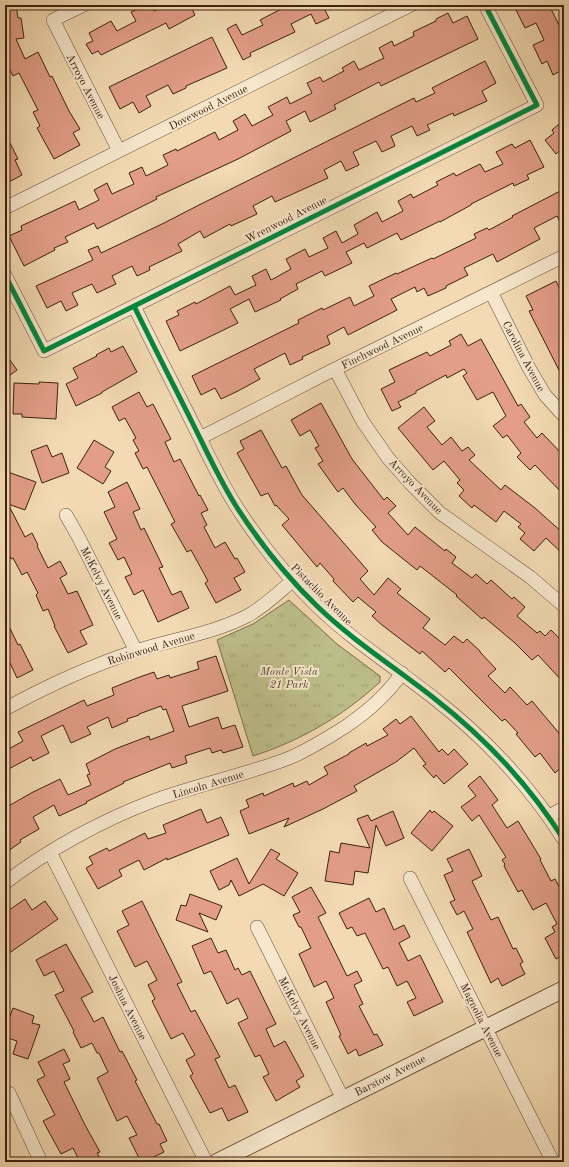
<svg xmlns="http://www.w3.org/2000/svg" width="569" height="1167" viewBox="0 0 569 1167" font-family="'Old Standard TT',serif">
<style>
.grass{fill:url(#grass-tufts);stroke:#7d704e}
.building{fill:#e29e87;stroke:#3d2111}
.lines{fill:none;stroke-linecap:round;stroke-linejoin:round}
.minor-casing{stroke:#6a4f39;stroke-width:14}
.tertiary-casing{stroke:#6a4f39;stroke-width:18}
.minor{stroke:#f7e7cd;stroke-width:13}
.tertiary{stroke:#f7e7cd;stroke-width:16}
.cycleway-casing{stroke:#f7e7cd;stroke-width:8}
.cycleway{stroke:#00873e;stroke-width:5}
.labels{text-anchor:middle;stroke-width:4;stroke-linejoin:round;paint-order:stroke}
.street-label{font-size:11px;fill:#3d2111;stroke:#f7e7cd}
.park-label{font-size:11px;font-style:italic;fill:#5d4830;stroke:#f7e7cd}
</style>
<defs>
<pattern id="grass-tufts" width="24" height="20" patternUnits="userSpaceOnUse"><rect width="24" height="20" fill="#bdbf8b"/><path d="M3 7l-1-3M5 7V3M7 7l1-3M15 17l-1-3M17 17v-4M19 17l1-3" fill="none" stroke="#a3a477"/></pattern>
</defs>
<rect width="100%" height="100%" fill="#f3dab2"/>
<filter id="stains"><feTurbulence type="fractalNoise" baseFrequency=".005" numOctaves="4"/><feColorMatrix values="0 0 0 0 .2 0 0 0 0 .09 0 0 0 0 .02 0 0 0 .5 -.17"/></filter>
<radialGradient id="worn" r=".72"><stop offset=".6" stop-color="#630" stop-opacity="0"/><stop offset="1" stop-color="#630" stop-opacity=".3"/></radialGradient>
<path class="grass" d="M 289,600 L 337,644 L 380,676 L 380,682 C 343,716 300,741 253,756 L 217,640 L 253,624 Z"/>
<path class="building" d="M 16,5 L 18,18 L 21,18 L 24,38 L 16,39 L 25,59 L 38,52 L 50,77 L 52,76 L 69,111 L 80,129 L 73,133 L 80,145 L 54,159 L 37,128 L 40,126 L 33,112 L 38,110 L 19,73 L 13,76 L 8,66 L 5,67 L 5,6 Z
M 146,5 L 151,5 L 154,11 L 166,5 L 190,5 L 195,15 L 169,29 L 166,23 L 101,55 L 98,51 L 92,54 L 86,44 L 93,41 L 89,33 L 111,21 L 117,31 L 136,21 L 131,12 Z
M 289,5 L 330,5 L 324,8 L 329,18 L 316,24 L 311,14 L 291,24 L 295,32 L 250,53 L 251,56 L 243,60 L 227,29 L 236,24 L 242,35 L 263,25 L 260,20 Z
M 526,5 L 549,5 L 564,35 L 564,69 L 553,75 L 547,61 L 542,64 L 533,45 L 544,40 L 536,23 L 525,28 L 516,10 Z
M 448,13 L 453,23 L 467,16 L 478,39 L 381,86 L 379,82 L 334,105 L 336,109 L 310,122 L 305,111 L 286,121 L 291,131 L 238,159 L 156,197 L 157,199 L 97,229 L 94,223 L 65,237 L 68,242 L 54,248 L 55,250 L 24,266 L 9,236 L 22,230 L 21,226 L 75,201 L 79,210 L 99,200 L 94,190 L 107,183 L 112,194 L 134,184 L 129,173 L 142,167 L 146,176 L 168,165 L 163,155 L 176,149 L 177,151 L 215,132 L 219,140 L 238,130 L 233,121 L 245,114 L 252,126 L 273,115 L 268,107 L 287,97 L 290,104 L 312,93 L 307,83 L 320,77 L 323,82 L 344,71 L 342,68 L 354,61 L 359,70 L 384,58 L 379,48 L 392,41 L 394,46 L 414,36 L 413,32 L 436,21 L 436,19 Z
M 212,37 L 227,68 L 186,86 L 186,88 L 173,94 L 168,85 L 146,96 L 151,106 L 139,113 L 133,102 L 120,109 L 109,87 Z
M 485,61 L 496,83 L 482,91 L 487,101 L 454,116 L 453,113 L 427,125 L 430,130 L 417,136 L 412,126 L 391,136 L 395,146 L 382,152 L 376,141 L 353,152 L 359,165 L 346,171 L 341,161 L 324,170 L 328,178 L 275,202 L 272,196 L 253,206 L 257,214 L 231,226 L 230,224 L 204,238 L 200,231 L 178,244 L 182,251 L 149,267 L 150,270 L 137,276 L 132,266 L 112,276 L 116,284 L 97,293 L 92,284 L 72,293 L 78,305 L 66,311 L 61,301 L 47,308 L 36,286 L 93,260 L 88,250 L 98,246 L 101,253 L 162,224 L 199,205 L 414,98 L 416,102 L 435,93 L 432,88 Z
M 564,120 L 564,147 L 556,154 L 545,140 L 554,133 L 552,130 Z
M 5,133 L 18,159 L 15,160 L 22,175 L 5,184 Z
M 530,140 L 544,167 L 527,175 L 529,179 L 514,186 L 513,183 L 471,204 L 471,205 L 440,222 L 440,221 L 401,240 L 397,233 L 367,248 L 364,243 L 346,252 L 352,263 L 325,276 L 322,271 L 296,284 L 298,289 L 280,299 L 281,300 L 255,312 L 249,299 L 230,309 L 238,323 L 180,351 L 166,321 L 179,315 L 177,311 L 195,302 L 196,304 L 230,286 L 235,295 L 256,285 L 252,276 L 266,269 L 271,280 L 291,269 L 286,259 L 305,249 L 309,257 L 328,248 L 323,238 L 336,231 L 342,243 L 358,234 L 354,225 L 377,212 L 382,222 L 403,211 L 398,201 L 411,194 L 413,198 L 438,185 L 436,182 L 454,173 L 456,176 L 480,164 L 485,172 L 503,164 L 496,152 L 512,144 L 515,148 Z
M 564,189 L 564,231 L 557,216 L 534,228 L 540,239 L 497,262 L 493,254 L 464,268 L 468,275 L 446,286 L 446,288 L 428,296 L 424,288 L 417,292 L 415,287 L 391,299 L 397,310 L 348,335 L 344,327 L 327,336 L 330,344 L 302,357 L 303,359 L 290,365 L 285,353 L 254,369 L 260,379 L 238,391 L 221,399 L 215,388 L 201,395 L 192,376 L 299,323 L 298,320 L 322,308 L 323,310 L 350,297 L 354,306 L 374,296 L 369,286 L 396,273 L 397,274 L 432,258 L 433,259 L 476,238 L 474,234 L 487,228 L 489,230 L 513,217 L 512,216 Z
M 556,281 L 564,298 L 564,380 L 529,311 L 533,310 L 526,296 Z
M 461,334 L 468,346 L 481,339 L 518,406 L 521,404 L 530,417 L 524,422 L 537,438 L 542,433 L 564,456 L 564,495 L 535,465 L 530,470 L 517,457 L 521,453 L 507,435 L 503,438 L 493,426 L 506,416 L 493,392 L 477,400 L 463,376 L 467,373 L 464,369 L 447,378 L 446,375 L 416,391 L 416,393 L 398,402 L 401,407 L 392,411 L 381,389 L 395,382 L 389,370 L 427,352 L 430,356 L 451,345 L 449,341 Z
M 123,346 L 137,372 L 102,392 L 102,393 L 76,406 L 66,384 L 78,378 L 73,368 L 97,356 L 96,355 L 109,348 L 111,352 Z
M 5,353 L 17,370 L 5,379 Z
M 39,382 L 58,383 L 56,419 L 22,417 L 22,414 L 13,414 L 14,383 L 39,384 Z
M 139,392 L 147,407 L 153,404 L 171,439 L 165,442 L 174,462 L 180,459 L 199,496 L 200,495 L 208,510 L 201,513 L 207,525 L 204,527 L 215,548 L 225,542 L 235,559 L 237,558 L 245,572 L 234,578 L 241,590 L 216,603 L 205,583 L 208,581 L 191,550 L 187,552 L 171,524 L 175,522 L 147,467 L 143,469 L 135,453 L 139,451 L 133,440 L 136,438 L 125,418 L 119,421 L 112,407 Z
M 321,403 L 352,459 L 384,500 L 387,497 L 396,506 L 388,513 L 408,535 L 415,527 L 445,551 L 446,549 L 456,557 L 452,563 L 472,578 L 476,574 L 487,584 L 491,580 L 512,599 L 514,597 L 525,607 L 517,616 L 537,633 L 540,631 L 545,636 L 551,630 L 564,643 L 564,683 L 538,655 L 532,660 L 515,643 L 484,617 L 482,619 L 456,596 L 457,595 L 420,566 L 417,570 L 382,542 L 372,530 L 376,527 L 355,504 L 343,488 L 338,492 L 318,464 L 323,461 L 315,448 L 319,446 L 310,430 L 300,436 L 291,420 Z
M 424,407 L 435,421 L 427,427 L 442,445 L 451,437 L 462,451 L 468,447 L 475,455 L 469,460 L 501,490 L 505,485 L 535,508 L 564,534 L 564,555 L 546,538 L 534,551 L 520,539 L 525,533 L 518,527 L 521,524 L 504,511 L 496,522 L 474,505 L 472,508 L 459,496 L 464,490 L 457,483 L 460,480 L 444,461 L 433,470 L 398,428 Z
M 261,430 L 282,468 L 286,466 L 302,495 L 368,571 L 360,579 L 374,595 L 388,578 L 401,589 L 397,593 L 430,619 L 423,628 L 445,645 L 454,636 L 463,643 L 467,639 L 480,651 L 480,652 L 496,669 L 488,676 L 505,693 L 510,687 L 527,705 L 532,701 L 564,739 L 564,765 L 555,773 L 540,753 L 535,757 L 516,734 L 518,733 L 505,719 L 502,721 L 449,668 L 445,672 L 422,651 L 420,654 L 382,625 L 372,616 L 376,612 L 358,597 L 353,602 L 333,581 L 334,579 L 320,563 L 317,567 L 282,525 L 289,519 L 276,505 L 275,506 L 268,493 L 261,496 L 237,453 L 244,449 L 240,441 Z
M 94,440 L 114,452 L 105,467 L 111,471 L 103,484 L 77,468 Z
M 47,445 L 52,457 L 62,453 L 69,473 L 42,483 L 31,451 Z
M 5,471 L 36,482 L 25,510 L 8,504 L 25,537 L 32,533 L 38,545 L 37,546 L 48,568 L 60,561 L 67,574 L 60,578 L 68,594 L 77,591 L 93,625 L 80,631 L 87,644 L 68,653 L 54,626 L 55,626 L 48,609 L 43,611 L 36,595 L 38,593 L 27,572 L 22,575 L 13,558 L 11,559 L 5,546 Z
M 127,482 L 140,509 L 133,512 L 141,530 L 144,528 L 163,567 L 159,568 L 172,595 L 181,591 L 189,608 L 158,622 L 143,590 L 134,595 L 125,577 L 132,574 L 124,557 L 118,560 L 109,543 L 117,539 L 104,512 L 115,507 L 108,492 Z
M 5,618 L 18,645 L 20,644 L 33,670 L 17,678 L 10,663 L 5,666 Z
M 216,656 L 228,691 L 182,706 L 189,727 L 218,717 L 222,729 L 235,725 L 243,747 L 223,753 L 221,750 L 212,753 L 210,748 L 185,756 L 187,763 L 172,768 L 170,763 L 123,782 L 124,783 L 86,802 L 87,803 L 59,816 L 54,805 L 33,817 L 39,829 L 20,840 L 21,842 L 5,853 L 5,808 L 33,792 L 60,779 L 68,795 L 91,785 L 87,775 L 90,774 L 86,764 L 115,749 L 149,736 L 150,740 L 174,731 L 166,709 L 163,710 L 161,706 L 139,714 L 139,715 L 127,719 L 128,721 L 112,728 L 108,717 L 87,727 L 91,734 L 71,743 L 63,725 L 41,736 L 49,753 L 33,761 L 31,757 L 5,771 L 5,751 L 23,741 L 18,732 L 84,700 L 87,706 L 114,695 L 112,688 L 137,678 L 154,672 L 157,679 L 169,675 L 170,678 L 199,669 L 197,662 Z
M 411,716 L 439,752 L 442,749 L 448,755 L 454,749 L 468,764 L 444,784 L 436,775 L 434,778 L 423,766 L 426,764 L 414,748 L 396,762 L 354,786 L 357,791 L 323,809 L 284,827 L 289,818 L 249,834 L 240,811 L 249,807 L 246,800 L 263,793 L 264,796 L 293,783 L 294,787 L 307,781 L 309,785 L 328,774 L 324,767 L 349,754 L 349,753 L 366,743 L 367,746 L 388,735 L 383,729 L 396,719 L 400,724 Z
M 480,776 L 498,800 L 492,805 L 507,828 L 518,821 L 541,859 L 540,860 L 551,881 L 555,879 L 564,896 L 564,954 L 556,959 L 545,938 L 555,932 L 552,927 L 557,924 L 546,903 L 533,910 L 522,890 L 518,892 L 504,866 L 505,864 L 502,860 L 506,857 L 479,815 L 472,821 L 461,807 L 476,796 L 468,786 Z
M 201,809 L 207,823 L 221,817 L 229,835 L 167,860 L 167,858 L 144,870 L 139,860 L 119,870 L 122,876 L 98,889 L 86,868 L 93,864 L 89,857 L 107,848 L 109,851 L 145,833 L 148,839 L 166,833 L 163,825 Z
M 430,810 L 432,813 L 434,811 L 453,826 L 432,851 L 411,833 Z
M 393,811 L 404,838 L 386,846 L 376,825 L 368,873 L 355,871 L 353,885 L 325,881 L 330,851 L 339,853 L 341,843 L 370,848 L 357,819 L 368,815 L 371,821 Z
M 271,849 L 280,854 L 276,859 L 298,873 L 284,896 L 263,884 L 239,896 L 231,880 L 229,885 L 219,890 L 210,871 L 237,858 L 249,884 Z
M 469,849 L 482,876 L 472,881 L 491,920 L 498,917 L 513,949 L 516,948 L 523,962 L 520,964 L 525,974 L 502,986 L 498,978 L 491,983 L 467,932 L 473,929 L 464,911 L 457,915 L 450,902 L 455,900 L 444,875 L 453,871 L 447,859 Z
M 311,887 L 326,913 L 318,917 L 347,976 L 357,971 L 362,981 L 354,985 L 363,1004 L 359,1006 L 374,1035 L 377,1034 L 383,1045 L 359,1056 L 356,1049 L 348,1054 L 339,1036 L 341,1035 L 326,1002 L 334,998 L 326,981 L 314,987 L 299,954 L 311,948 L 301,927 L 299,927 L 293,915 L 300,912 L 292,897 Z
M 190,894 L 222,906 L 216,920 L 199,913 L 208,932 L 176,920 L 181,905 L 186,906 Z
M 369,898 L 376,912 L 384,908 L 394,930 L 404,925 L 410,937 L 399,943 L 408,961 L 420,955 L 443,1002 L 414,1016 L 407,1002 L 416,998 L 407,981 L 397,986 L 388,967 L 383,969 L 365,933 L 357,936 L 352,927 L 347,929 L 339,913 Z
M 25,899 L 32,910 L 45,901 L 58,919 L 5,956 L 5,913 Z
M 142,901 L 182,982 L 177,984 L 191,1012 L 195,1010 L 220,1057 L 215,1059 L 229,1088 L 235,1085 L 248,1112 L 228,1121 L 222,1108 L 210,1113 L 190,1076 L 193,1074 L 186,1060 L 195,1055 L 183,1033 L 171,1039 L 152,1001 L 155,999 L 148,985 L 157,980 L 147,961 L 135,967 L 117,931 L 129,925 L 122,911 Z
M 211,938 L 218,953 L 226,950 L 235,970 L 238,968 L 242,975 L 250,971 L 276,1024 L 266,1029 L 274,1047 L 285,1041 L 304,1076 L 296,1081 L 300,1087 L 276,1101 L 263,1077 L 269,1074 L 260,1055 L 255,1057 L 238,1023 L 248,1018 L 238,998 L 227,1004 L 211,971 L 204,974 L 192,946 Z
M 66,944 L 93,992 L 81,998 L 94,1022 L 103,1017 L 120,1052 L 122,1051 L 137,1080 L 135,1081 L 157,1124 L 159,1124 L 167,1141 L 160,1144 L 164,1152 L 143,1162 L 141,1162 L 129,1138 L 137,1135 L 127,1116 L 117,1121 L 97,1078 L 108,1072 L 99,1053 L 97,1053 L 92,1043 L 81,1048 L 73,1032 L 74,1031 L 55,995 L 64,991 L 54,971 L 44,976 L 36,960 Z
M 13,1008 L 34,1016 L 32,1023 L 40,1025 L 28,1059 L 13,1054 L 17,1041 L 5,1037 L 5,1030 Z
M 64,1049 L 70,1061 L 63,1064 L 70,1079 L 64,1082 L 85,1125 L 100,1152 L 97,1153 L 102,1162 L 80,1162 L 73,1148 L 61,1154 L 43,1121 L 55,1115 L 37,1080 L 45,1076 L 38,1062 Z"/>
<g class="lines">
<defs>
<path id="minor" d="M 84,5 L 53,20 L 119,151
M 5,208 L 411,5
M 5,275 L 44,351 L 537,105 L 485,5
M 491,292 L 529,368 L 545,395 L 564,416
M 134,306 C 153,345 173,384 192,422 C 206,450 219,479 236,506 C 259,542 286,576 317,606 C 353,641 396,668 435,699 C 485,738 530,786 564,840
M 335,369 L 363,422 L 388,458 L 410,483 L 440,513 L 530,577 L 564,606
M 200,438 L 335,369 L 564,256
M 66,515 L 79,538 L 136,651
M 5,709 C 47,686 90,666 136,651 C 173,639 212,634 247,616 C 264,607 278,593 292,581
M 549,816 L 564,808
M 50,852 L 206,1162
M 410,878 L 553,1162
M 5,883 C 47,850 103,820 153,801 C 196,785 241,776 284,760 C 306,752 325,739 345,727 C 367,712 387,695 402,673
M 257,927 L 343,1099
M 9,1093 L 41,1162"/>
<path id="tertiary" d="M 217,1162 L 564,989"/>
</defs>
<use href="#minor" class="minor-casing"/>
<use href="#tertiary" class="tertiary-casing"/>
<use href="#minor" class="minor"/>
<use href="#tertiary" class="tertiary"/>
<defs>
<path id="cycleway" d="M 5,275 L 44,351 L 537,105 L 485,5
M 134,306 C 153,345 173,384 192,422 C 206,450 219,479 236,506 C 259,542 286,576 317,606 C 353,641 396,668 435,699 C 485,738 530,786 564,840"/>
</defs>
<use href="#cycleway" class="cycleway-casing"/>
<use href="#cycleway" class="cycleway"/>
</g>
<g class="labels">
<g class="street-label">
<text transform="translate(86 86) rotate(63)" y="4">Arroyo Avenue</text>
<text transform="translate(208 107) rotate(-27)" y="4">Dovewood Avenue</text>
<text transform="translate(286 219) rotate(-27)" y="4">Wrenwood Avenue</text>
<text transform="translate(382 346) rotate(-26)" y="4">Finchwood Avenue</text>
<text transform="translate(524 356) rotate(62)" y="4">Carolina Avenue</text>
<text transform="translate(416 486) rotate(46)" y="4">Arroyo Avenue</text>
<text transform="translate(102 583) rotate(63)" y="4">McKelvy Avenue</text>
<text transform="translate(322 594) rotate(45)" y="4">Pistachio Avenue</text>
<text transform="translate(151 648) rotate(-17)" y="4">Robinwood Avenue</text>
<text transform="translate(208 784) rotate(-17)" y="4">Lincoln Avenue</text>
<text transform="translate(128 1007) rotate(63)" y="4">Joshua Avenue</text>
<text transform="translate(300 1013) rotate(63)" y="4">McKelvy Avenue</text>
<text transform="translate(482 1020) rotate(63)" y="4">Magnolia Avenue</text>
<text transform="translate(390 1075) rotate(-27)" y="4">Barstow Avenue</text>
</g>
<g class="park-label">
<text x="289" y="675">Monte Vista<tspan x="289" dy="13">21 Park</tspan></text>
</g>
</g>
<rect width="569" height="1167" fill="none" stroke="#f3dab2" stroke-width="20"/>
<rect x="6" y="6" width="557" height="1155" fill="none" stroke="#3d2111" stroke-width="2"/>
<rect x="10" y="10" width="549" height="1147" fill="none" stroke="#3d2111"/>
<rect width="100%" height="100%" filter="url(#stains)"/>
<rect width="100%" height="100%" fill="url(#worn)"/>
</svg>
